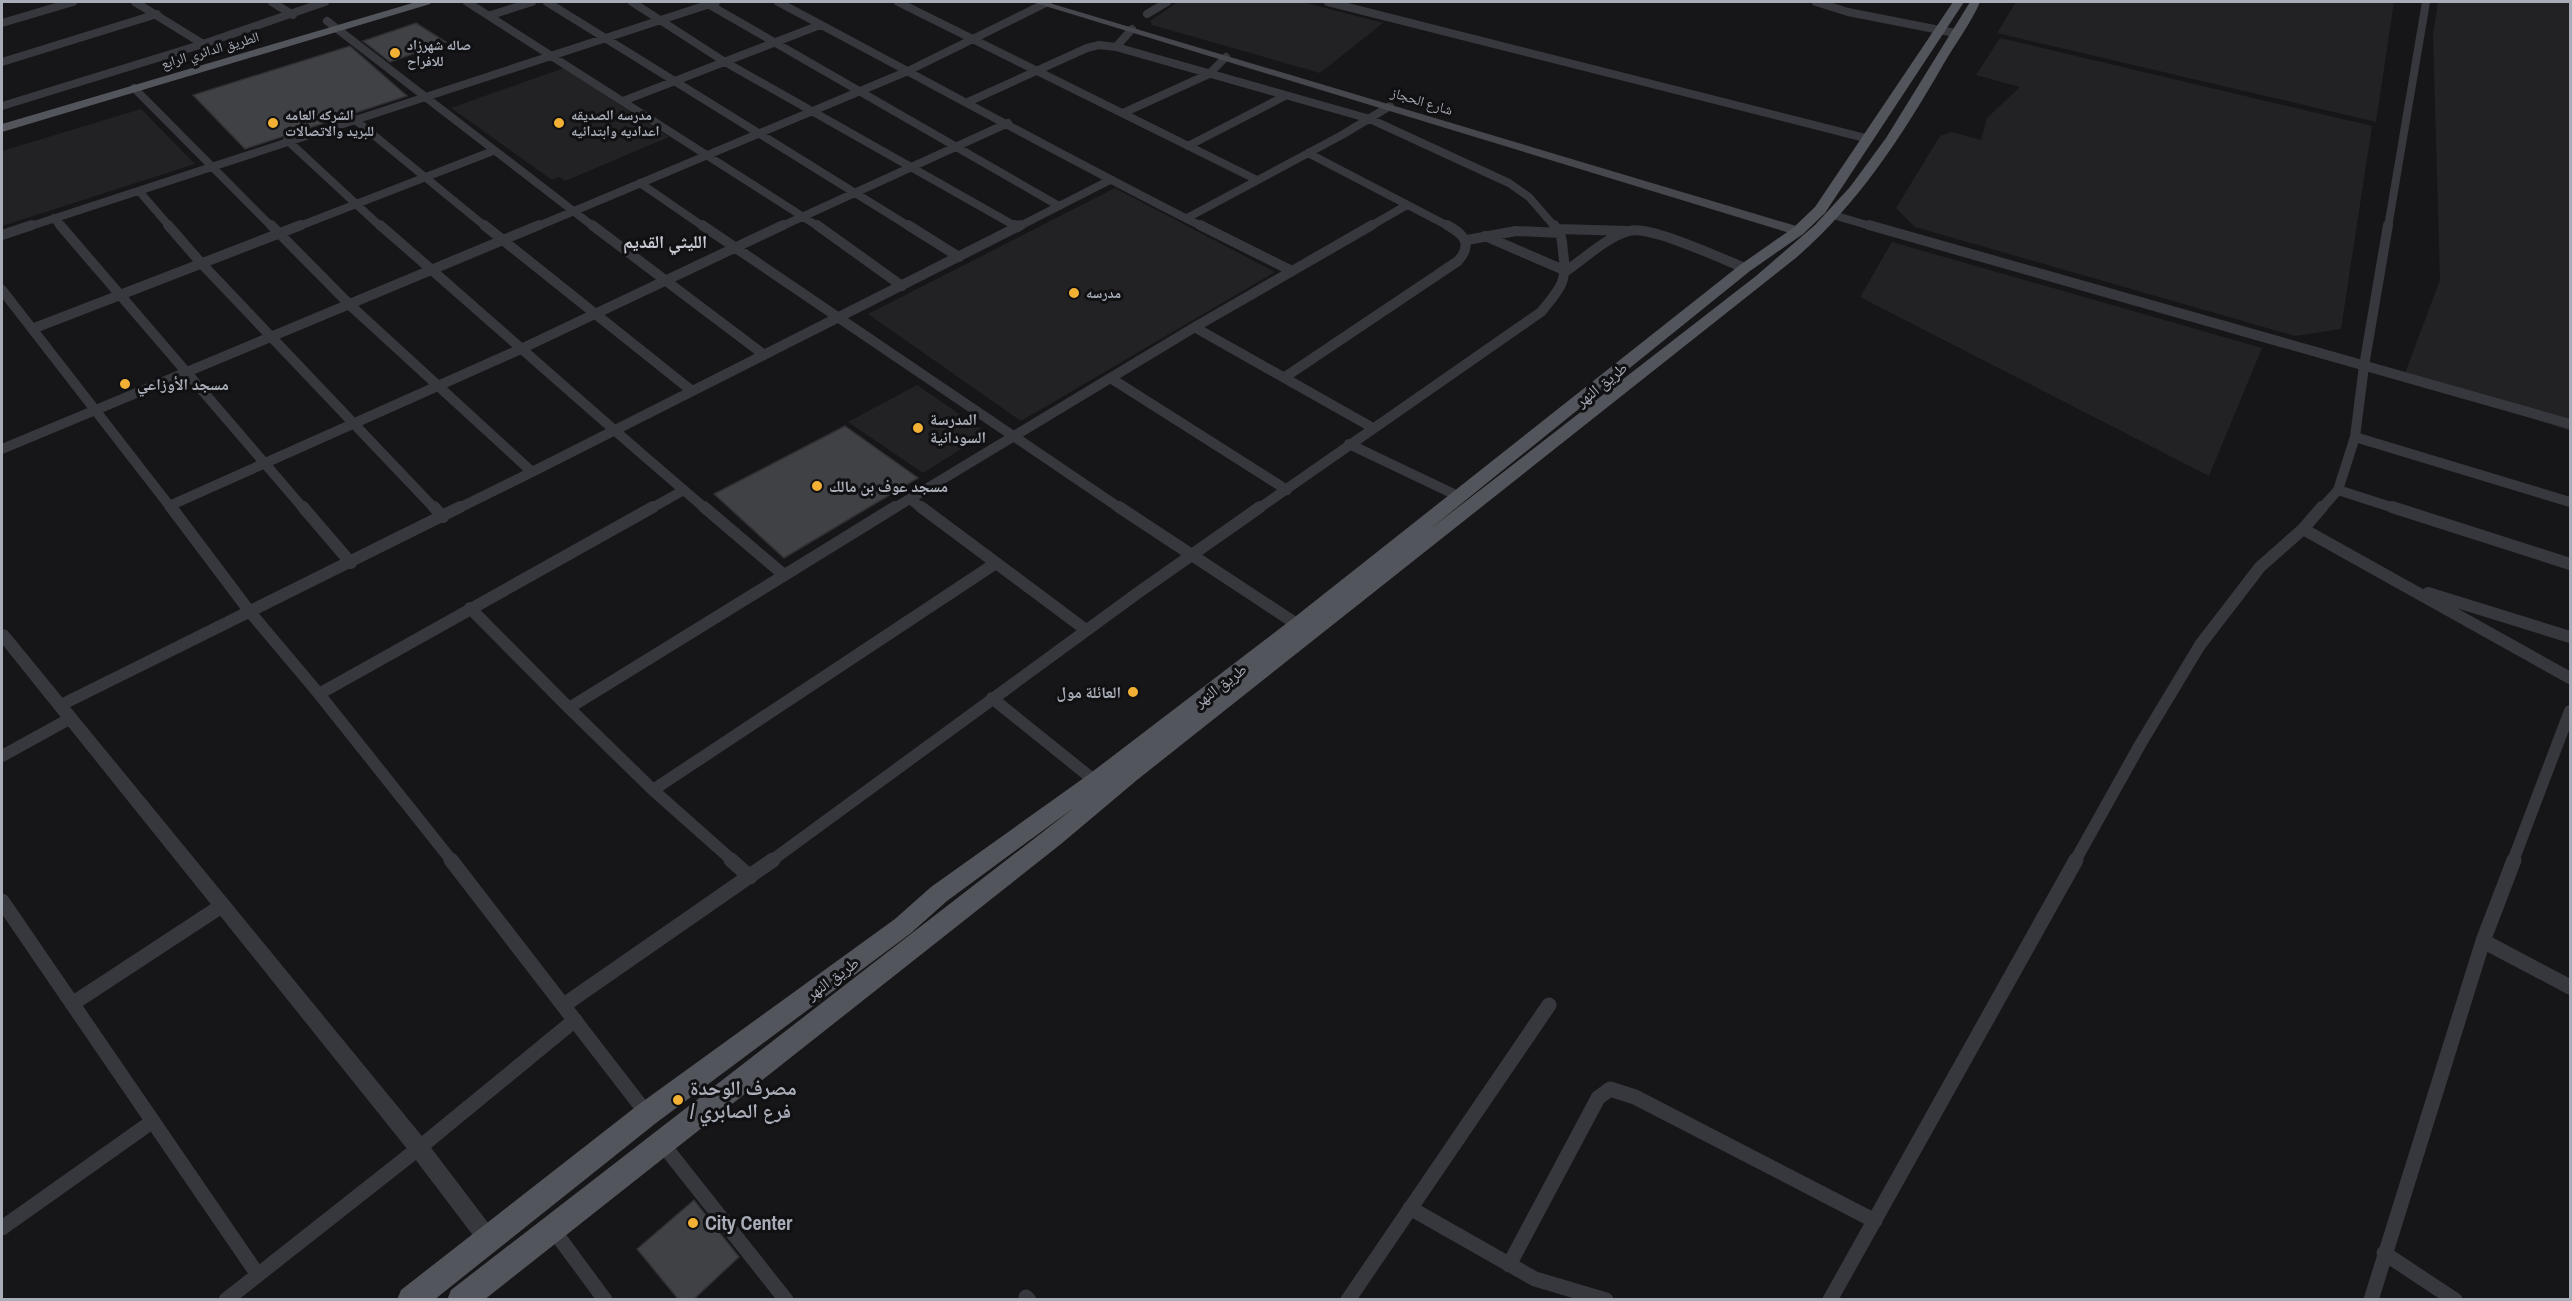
<svg xmlns="http://www.w3.org/2000/svg" width="2572" height="1301" viewBox="0 0 2572 1301" font-family="'Archivo Narrow','Noto Naskh Arabic',sans-serif">
<style>
.built{fill:#222225}
.building{fill:#404145;stroke:#303034;stroke-width:1.5}
.lines{fill:none;stroke-linecap:round;stroke-linejoin:round}
.minor-far3{stroke:#37383d;stroke-width:8}
.minor-far2{stroke:#37383d;stroke-width:10}
.minor-far1{stroke:#37383d;stroke-width:12}
.minor{stroke:#37383d;stroke-width:15}
.tertiary{fill:#37383d;fill-rule:evenodd}
.secondary{fill:#45474d;fill-rule:evenodd}
.primary{fill:#53555c;fill-rule:evenodd}
.poi-dot{fill:#f2b134;stroke:#111113;stroke-width:2}
.labels{text-anchor:middle;stroke-width:6;stroke-linejoin:round;paint-order:stroke}
.far-poi-label{font-size:14px;font-weight:bold;fill:#a8adb8;stroke:#111113;text-anchor:start}
.far-street-label{font-size:14px;fill:#a8adb8;stroke:#111113}
.poi-label{font-size:16px;font-weight:bold;fill:#a8adb8;stroke:#111113;text-anchor:start}
.street-label{font-size:16px;fill:#a8adb8;stroke:#111113}
.far-district-label{font-size:18px;font-weight:bold;fill:#c9ccd4;stroke:#111113}
.near-poi-label{font-size:20px;font-weight:bold;fill:#a8adb8;stroke:#111113;text-anchor:start}
</style>
<rect width="100%" height="100%" fill="#161618"/>
<path class="built" d="M 1178,2 L 1303,2 L 1383,23 L 1320,73 L 1152,25 L 1150,21 Z
M 2016,2 L 2394,2 L 2376,122 L 1997,33 Z
M 2438,2 L 2570,2 L 2570,431 L 2404,376 L 2440,280 L 2433,34 Z
M 2000,38 L 2372,126 L 2341,329 L 2295,336 L 1915,227 L 1896,208 L 1940,136 L 1952,132 L 1981,140 L 1987,118 L 2020,87 L 1976,75 Z
M 564,68 L 669,137 L 565,181 L 559,177 L 552,180 L 451,108 Z
M 141,109 L 195,164 L 2,226 L 2,151 Z
M 1115,188 L 1275,272 L 1021,421 L 868,314 Z
M 1892,242 L 2262,348 L 2209,476 L 1860,297 Z
M 917,385 L 987,433 L 923,473 L 848,422 Z"/>
<path class="building" d="M 416,23 L 446,42 L 390,62 L 363,41 Z
M 350,46 L 407,96 L 245,149 L 193,95 Z
M 845,426 L 918,478 L 784,558 L 714,494 Z
M 694,1200 L 739,1257 L 694,1299 L 678,1299 L 637,1249 Z"/>
<g class="lines">
<path class="minor-far3" d="M 135,2 L 203,44
M 272,2 L 293,15
M 467,2 L 819,227
M 547,2 L 910,227
M 632,2 L 725,62 L 1017,227
M 778,2 C 920,77 1060,155 1203,227
M 898,2 L 1257,180
M 1328,2 L 1869,139
M 1816,2 L 1848,12 L 1955,33
M 708,4 L 1059,206
M 1147,14 L 1167,2
M 491,15 L 532,2
M 327,21 L 594,227
M 2,23 L 73,2
M 1116,47 L 1132,29
M 2,62 L 157,14
M 134,88 L 272,227
M 623,101 L 820,25
M 968,102 L 1087,48 L 1099,45 L 1116,47 L 1370,119 L 1509,183 L 1529,197 L 1555,227
M 2,106 L 203,44 L 325,2
M 1123,113 L 1209,74 L 1226,57
M 354,119 L 486,227
M 287,140 L 381,227
M 1188,146 L 1285,96
M 1308,153 L 1450,227
M 640,183 L 704,227
M 139,191 L 170,227
M 1833,215 L 1874,227
M 54,218 L 61,227
M 1187,218 L 1342,135 L 1390,106
M 28,227 L 716,2
M 297,227 L 493,151
M 536,227 L 908,71 L 1048,2
M 780,227 L 1008,123
M 1018,227 L 1110,180
M 1369,227 L 1407,205
M 2388,227 L 2426,2"/>
<path class="minor-far2" d="M 60,225 L 304,509
M 168,225 L 201,263 L 435,509
M 271,225 L 351,306 L 532,472 L 457,509
M 380,225 C 489,319 596,416 706,509
M 484,225 L 692,391
M 592,225 L 763,354
M 702,225 L 1121,509
M 817,225 L 902,286
M 908,225 L 959,257
M 1015,225 L 1018,227
M 1200,225 L 1292,271
M 1869,225 L 2570,424
M 1559,229 L 1627,231
M 2,235 L 32,225
M 1485,236 L 1566,271 C 1585,258 1607,237 1629,231 C 1650,225 1722,259 1745,268
M 1467,240 L 1516,231 L 1561,233
M 2,290 L 172,509
M 1196,328 L 1373,428
M 32,329 L 301,225
M 1285,377 L 1458,261 C 1473,244 1464,234 1447,225
M 1112,379 L 1287,490
M 2355,437 L 2570,502
M 1349,444 L 1460,497
M 2,449 L 539,225
M 532,472 L 1021,225
M 2338,490 L 2397,509
M 910,499 L 923,509
M 169,506 L 523,348 L 783,225
M 650,509 L 684,490
M 893,509 L 1195,327 L 1372,225
M 1258,509 L 1541,312 C 1560,289 1568,282 1563,252 C 1562,240 1562,234 1554,225
M 2321,509 L 2338,490 L 2355,437 L 2364,366 L 2388,225"/>
<path class="minor-far1" d="M 171,507 L 250,612 L 319,694 L 452,861
M 303,507 L 351,563
M 434,507 L 443,517
M 704,507 L 784,575
M 921,507 L 1086,630
M 1119,507 L 1298,625
M 2392,507 L 2570,564
M 2303,529 L 2570,678
M 2428,593 L 2570,637
M 470,608 L 569,708
M 319,694 L 653,507
M 992,698 L 1095,781
M 61,705 L 460,507
M 2,756 L 71,718
M 653,790 L 996,563
M 733,861 L 653,790 L 569,708 L 895,507
M 771,861 L 1139,592 L 1260,507
M 2075,861 L 2141,743 L 2200,645 L 2260,567 L 2303,529 L 2322,507
M 2513,861 L 2570,711"/>
<path class="minor" d="M 451,860 L 647,1114
M 731,860 L 750,877
M 2,901 L 258,1275
M 2483,941 L 2570,987
M 72,1004 L 223,905
M 564,1005 L 773,860
M 661,1142 L 786,1300
M 1410,1208 L 1535,1279 L 1606,1300
M 2,1228 L 153,1121
M 552,1228 L 605,1300
M 2384,1253 L 2455,1300
M 1509,1265 L 1598,1098 L 1610,1089 L 1635,1097 L 1875,1221
M 1026,1297 L 1029,1300
M 226,1300 L 419,1148 L 575,1020
M 1348,1300 L 1549,1005
M 1830,1300 L 2076,860
M 2371,1300 L 2483,941 L 2514,860"/>
<path class="tertiary" d="M 2,629 L 7,630 L 426,1141 L 495,1232 L 498,1239 L 495,1246 L 488,1249 L 481,1246 L 412,1155 L 2,644 Z"/>
<path class="secondary" d="M 1032,2 L 1046,2 L 1803,228 L 1805,231 L 1803,234 L 1793,234 Z"/>
<path class="primary" d="M 416,2 L 432,2 L 430,4 L 2,132 L 2,124 Z
M 1953,2 L 1964,2 L 1825,213 L 1803,234 L 1750,271 L 1430,529 L 1756,276 L 1815,225 L 1850,187 L 1886,138 L 1970,2 L 1980,2 C 1971,23 1955,44 1943,65 C 1902,136 1859,203 1797,257 L 1137,780 L 1061,844 L 484,1300 L 447,1300 L 451,1290 L 1075,807 L 947,901 L 911,933 L 656,1123 L 434,1300 L 397,1300 L 401,1290 L 638,1105 L 895,919 L 931,887 L 1088,775 L 1291,620 L 1740,265 L 1793,228 L 1815,207 Z"/>
</g>
<g class="poi-dot">
<circle cx="395" cy="53" r="6"/>
<circle cx="273" cy="123" r="6"/>
<circle cx="559" cy="123" r="6"/>
<circle cx="1074" cy="293" r="6"/>
<circle cx="125" cy="384" r="6"/>
<circle cx="918" cy="428" r="6"/>
<circle cx="817" cy="486" r="6"/>
<circle cx="1133" cy="692" r="6"/>
<circle cx="678" cy="1100" r="6"/>
<circle cx="693" cy="1223" r="6"/>
</g>
<g class="labels">
<g class="far-poi-label">
<text x="407" y="50">صاله شهرزاد<tspan x="407" dy="16">للافراح</tspan></text>
<text x="285" y="120">الشركه العامه<tspan x="285" dy="16">للبريد والاتصالات</tspan></text>
<text x="571" y="120">مدرسه الصديقه<tspan x="571" dy="16">اعداديه وابتدائيه</tspan></text>
<text x="1086" y="298">مدرسه</text>
</g>
<g class="far-street-label">
<text transform="translate(210 50) rotate(-16)" y="5">الطريق الدائري الرابع</text>
<text transform="translate(1422 101) rotate(17)" y="5">شارع الحجاز</text>
</g>
<g class="poi-label">
<text x="137" y="390">مسجد الأوزاعي</text>
<text x="930" y="425">المدرسة<tspan x="930" dy="18">السودانية</tspan></text>
<text x="829" y="492">مسجد عوف بن مالك</text>
<text x="1121" y="698" text-anchor="end">العائلة مول</text>
</g>
<g class="street-label">
<text transform="translate(1601 384) rotate(-39)" y="6">طريق النهر</text>
<text transform="translate(1220 685) rotate(-37)" y="6">طريق النهر</text>
<text transform="translate(832 978) rotate(-36)" y="6">طريق النهر</text>
</g>
<g class="far-district-label">
<text x="665" y="248">الليثي القديم</text>
</g>
<g class="near-poi-label">
<text x="690" y="1095">مصرف الوحدة<tspan x="690" dy="23">/ فرع الصابري</tspan></text>
<text x="705" y="1230">City Center</text>
</g>
</g>
<rect width="2572" height="1301" fill="none" stroke="#a8adb8" stroke-width="6"/>
</svg>
